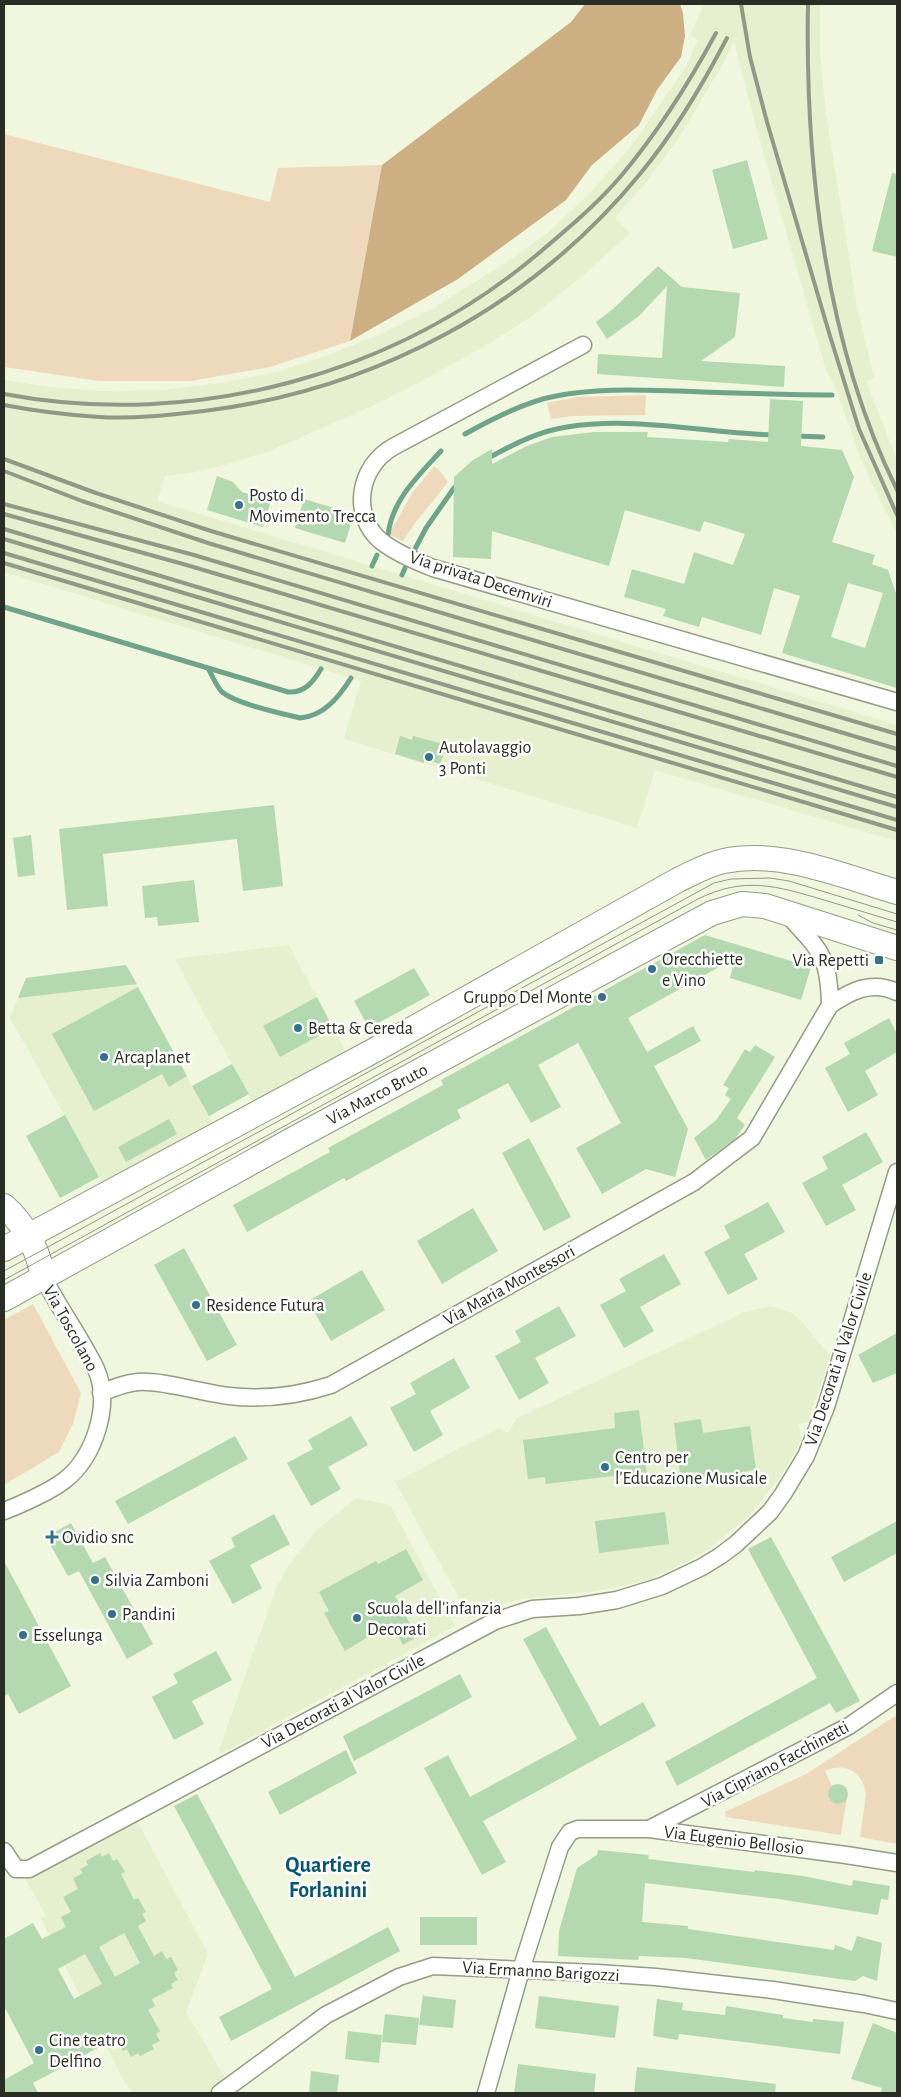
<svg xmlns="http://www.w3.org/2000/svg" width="901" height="2097" viewBox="0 0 901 2097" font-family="'Alegreya Sans',sans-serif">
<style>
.built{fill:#e6efce}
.green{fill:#efd9bc}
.forest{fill:#cdaf84}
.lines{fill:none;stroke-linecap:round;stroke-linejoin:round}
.stream{stroke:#6fa38a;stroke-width:5}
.building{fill:#b4d8af;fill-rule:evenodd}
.street-casing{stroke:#959b84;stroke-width:19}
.secondary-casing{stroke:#959b84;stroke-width:26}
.street{stroke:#fff;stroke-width:16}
.secondary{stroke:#fff;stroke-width:24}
.tram{stroke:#939886;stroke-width:1}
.rail{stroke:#939886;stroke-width:4}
.poi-dot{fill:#367089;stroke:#fff;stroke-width:2}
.labels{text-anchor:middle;stroke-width:5;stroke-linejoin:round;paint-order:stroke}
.poi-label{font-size:18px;fill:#2a2d23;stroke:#fff;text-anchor:start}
.street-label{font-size:18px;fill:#2a2d23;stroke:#fff}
.district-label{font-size:22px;font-weight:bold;fill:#095671;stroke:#fff}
</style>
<rect width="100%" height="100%" fill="#f0f7de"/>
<path class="built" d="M 704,4 L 820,4 L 820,54 L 826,114 L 857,307 L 874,378 L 866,381 L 897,460 L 897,534 L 862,462 L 835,387 L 825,367 L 755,123 L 734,42 L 721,67 L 680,136 L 647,181 L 615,218 L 630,233 L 585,274 L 535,314 L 490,343 L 433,375 L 381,402 L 272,450 L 218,467 L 191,473 L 165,476 L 157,501 L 897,725 L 897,841 L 655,770 L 637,828 L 344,739 L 361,681 L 4,572 L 4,380 L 50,387 L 101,391 L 162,390 L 221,383 L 277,372 L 326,356 L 383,333 L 432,309 L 513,258 L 551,230 L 592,191 L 632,145 L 685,68 L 698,40 L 690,35 Z
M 289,945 L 350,1060 L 257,1111 L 175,959 Z
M 126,965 L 218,1133 L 108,1193 L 10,1018 L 26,978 Z
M 770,1306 L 792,1313 L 801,1321 L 830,1356 L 808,1422 L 799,1424 L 801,1441 L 779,1479 L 750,1515 L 710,1548 L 689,1561 L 644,1581 L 598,1591 L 521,1599 L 488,1608 L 470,1618 L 395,1482 L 499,1428 L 508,1433 L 517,1418 L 745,1312 Z
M 356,1498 L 390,1505 L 455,1626 L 222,1753 L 219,1750 L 276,1588 L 288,1566 L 316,1531 Z
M 133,1813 L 208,1954 L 186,2012 L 230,2086 L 220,2093 L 132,2093 L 122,2078 L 41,1919 L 46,1916 L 20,1870 Z"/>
<path class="green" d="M 4,134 L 270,202 L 278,168 L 382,165 L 350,341 L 270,367 L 191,381 L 99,381 L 4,367 Z
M 646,395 L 645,415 L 573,416 L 551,419 L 547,403 L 577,397 Z
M 434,466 L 440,471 L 448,482 L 413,526 L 403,541 L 389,534 L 413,492 Z
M 33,1304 L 81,1393 L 73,1424 L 59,1452 L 4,1485 L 4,1320 Z
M 897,1715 L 897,1844 L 860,1837 L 866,1795 C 864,1773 845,1761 825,1771 L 832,1786 L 828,1794 L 830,1800 L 840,1804 L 847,1797 L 841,1835 L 726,1817 L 725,1812 L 806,1774 Z"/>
<path class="forest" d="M 585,4 L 680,4 L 683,13 L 685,36 L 681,57 L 657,90 L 639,125 L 592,165 L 566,200 L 458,279 L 350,341 L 382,165 L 571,22 Z"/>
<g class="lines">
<path class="stream" d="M 465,434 C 490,420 527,401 556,396 C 597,388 638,390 680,391 C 731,393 782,395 832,395
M 796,436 L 823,437
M 492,456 C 516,443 540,431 567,427 C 635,416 705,433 773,435
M 388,535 C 392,500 418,476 441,451
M 415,549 L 426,528 L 454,488
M 372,566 L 377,555
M 402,575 L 405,568
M 4,607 L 208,668 C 212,675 216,686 222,692 C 237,704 280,713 300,718 C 324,716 339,697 351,678
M 208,668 L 288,692 C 305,693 313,682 321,669"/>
</g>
<path class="building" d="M 747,160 L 768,239 L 733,249 L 712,170 Z
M 892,173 L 897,174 L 897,257 L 872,251 Z
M 658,266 L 682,287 L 740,293 L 735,337 L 701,361 L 785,366 L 784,387 L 597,374 L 598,354 L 662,358 L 667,286 L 639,316 L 607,339 L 596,322 L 613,309 Z
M 770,399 L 803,401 L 801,446 L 842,450 L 854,477 L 832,542 L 875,555 L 872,564 L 888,570 L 897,596 L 897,688 L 782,653 L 800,596 L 774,588 L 761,635 L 702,617 L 699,627 L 663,616 L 666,609 L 624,597 L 632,569 L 684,584 L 694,552 L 733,565 L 745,534 L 704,521 L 700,532 L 625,510 L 609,566 L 492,531 L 491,559 L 453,557 L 454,477 L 473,460 L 492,449 L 492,464 L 527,446 L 552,437 L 594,432 L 648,432 L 647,437 L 728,442 L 729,439 L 768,442 ZM 848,583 L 883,593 L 865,648 L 831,637 Z
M 217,476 L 233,482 L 242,492 L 271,501 L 263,527 L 207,510 Z
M 304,499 L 354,514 L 345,543 L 295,528 Z
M 400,736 L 412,740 L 413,736 L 447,745 L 440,764 L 424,759 L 424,763 L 395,754 Z
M 274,805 L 283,886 L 243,891 L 237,839 L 103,854 L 108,906 L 67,910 L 59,829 Z
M 31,835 L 35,875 L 18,877 L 13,838 Z
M 194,880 L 199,922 L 158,926 L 157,917 L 145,918 L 142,886 Z
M 705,935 L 811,967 L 801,1000 L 730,978 L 735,958 L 628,1018 L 647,1052 L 693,1026 L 701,1041 L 654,1066 L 688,1129 L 675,1177 L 646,1169 L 602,1194 L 576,1148 L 621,1123 L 578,1043 L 538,1065 L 561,1107 L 531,1123 L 508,1083 L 457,1110 L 461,1118 L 346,1181 L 344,1178 L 247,1232 L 233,1205 L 330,1152 L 328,1148 L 443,1085 L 441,1080 Z
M 126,965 L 137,984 L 18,998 L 26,978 Z
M 414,968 L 430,995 L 369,1028 L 354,1001 Z
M 138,987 L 187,1076 L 169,1087 L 162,1074 L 94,1111 L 52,1034 Z
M 317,997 L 333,1028 L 280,1057 L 263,1026 Z
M 889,1018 L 897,1034 L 897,1052 L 865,1071 L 878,1095 L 848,1112 L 825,1068 L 850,1054 L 844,1043 Z
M 755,1045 L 775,1057 L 737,1118 L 745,1125 L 735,1139 L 706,1160 L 694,1138 L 716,1120 L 731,1099 L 725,1095 L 729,1088 L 723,1085 L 745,1049 L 750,1052 Z
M 232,1064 L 249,1094 L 209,1116 L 192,1086 Z
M 65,1115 L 99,1177 L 60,1198 L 26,1136 Z
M 169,1119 L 177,1134 L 126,1162 L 118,1147 Z
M 866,1132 L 883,1162 L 842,1185 L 856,1210 L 826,1226 L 802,1183 L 828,1169 L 822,1157 Z
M 529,1138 L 571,1217 L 544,1231 L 502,1153 Z
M 768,1202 L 785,1232 L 744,1254 L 758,1279 L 728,1295 L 704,1252 L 730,1238 L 724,1226 Z
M 473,1208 L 498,1251 L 442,1284 L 417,1241 Z
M 184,1248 L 237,1345 L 207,1361 L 154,1265 Z
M 664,1254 L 681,1284 L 640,1307 L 654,1331 L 624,1348 L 600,1305 L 626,1291 L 619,1279 Z
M 362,1270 L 385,1310 L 331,1341 L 308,1301 Z
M 559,1306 L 576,1336 L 535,1358 L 549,1383 L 519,1400 L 495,1356 L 521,1342 L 515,1331 Z
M 897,1333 L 897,1373 L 873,1383 L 858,1355 Z
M 454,1358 L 470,1388 L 430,1411 L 443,1435 L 414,1452 L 390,1408 L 416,1394 L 410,1383 Z
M 639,1410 L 648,1482 L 623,1486 L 621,1475 L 546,1484 L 545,1477 L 528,1479 L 523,1440 L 615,1428 L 614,1413 Z
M 351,1416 L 368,1445 L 328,1467 L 341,1489 L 311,1506 L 287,1463 L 313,1449 L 308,1440 Z
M 701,1419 L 703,1433 L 750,1426 L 756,1470 L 698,1478 L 697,1472 L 680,1474 L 674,1423 Z
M 235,1436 L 248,1459 L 128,1524 L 115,1501 Z
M 665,1512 L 669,1544 L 599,1553 L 595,1521 Z
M 274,1514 L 290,1544 L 250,1565 L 262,1588 L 233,1604 L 209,1561 L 235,1547 L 231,1538 Z
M 897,1521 L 897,1553 L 844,1582 L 831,1557 Z
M 71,1523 L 93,1563 L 105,1557 L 153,1644 L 127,1659 L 79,1571 L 68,1576 L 46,1537 Z
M 771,1537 L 860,1701 L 836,1713 L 830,1703 L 677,1786 L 665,1762 L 817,1678 L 748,1549 Z
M 406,1549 L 423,1580 L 395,1596 L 417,1637 L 403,1645 L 391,1623 L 345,1651 L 324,1613 L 329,1611 L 319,1592 L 376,1561 L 378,1564 Z
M 4,1561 L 71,1686 L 19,1714 L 8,1694 L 4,1696 Z
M 546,1627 L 600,1726 L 643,1702 L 656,1726 L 483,1821 L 506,1862 L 482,1875 L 424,1768 L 448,1755 L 470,1797 L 577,1739 L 523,1639 Z
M 216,1651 L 232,1680 L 192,1701 L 204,1724 L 174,1740 L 152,1697 L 178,1683 L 173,1674 Z
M 460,1674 L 472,1697 L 354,1761 L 343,1736 Z
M 346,1750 L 357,1773 L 280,1815 L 268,1792 Z
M828 1794a10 10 0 1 1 20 0a10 10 0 1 1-20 0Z
M 197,1794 L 295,1977 L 388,1927 L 400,1951 L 231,2041 L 219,2017 L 272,1989 L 174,1806 Z
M 598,1850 L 649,1855 L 648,1859 L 754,1872 L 755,1870 L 803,1876 L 852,1886 L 853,1880 L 890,1886 L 888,1900 L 881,1899 L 878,1915 L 779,1899 L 645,1883 L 642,1922 L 688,1926 L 688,1929 L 834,1950 L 835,1945 L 852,1951 L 857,1936 L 882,1943 L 877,1981 L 863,1976 L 855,1981 L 686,1958 L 639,1956 L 638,1960 L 558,1956 L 559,1931 L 577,1868 L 597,1855 Z
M 100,1853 L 102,1857 L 109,1853 L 113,1861 L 117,1859 L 125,1872 L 121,1874 L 134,1900 L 138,1898 L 146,1912 L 142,1914 L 146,1921 L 138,1926 L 140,1930 L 154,1956 L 162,1951 L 166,1959 L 171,1957 L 178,1970 L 174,1973 L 178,1980 L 171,1984 L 173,1988 L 152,1999 L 155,2006 L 148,2010 L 160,2031 L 156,2034 L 160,2041 L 152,2045 L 154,2049 L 140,2056 L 138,2053 L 131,2057 L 127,2049 L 123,2051 L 116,2038 L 33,2083 L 38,2093 L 4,2093 L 4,2080 L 34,2063 L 4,2006 L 4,1939 L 33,1923 L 42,1939 L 66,1927 L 61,1917 L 71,1912 L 63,1897 L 78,1889 L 73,1878 L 83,1873 L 80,1869 L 88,1865 L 86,1861 ZM 124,1933 L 140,1963 L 115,1977 L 99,1947 ZM 85,1954 L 102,1984 L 74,1999 L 58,1969 Z
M 420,1917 L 477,1917 L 477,1945 L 420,1945 Z
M 423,1994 L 424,1996 L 456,2000 L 453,2028 L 419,2025 Z
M 539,1996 L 619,2006 L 615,2038 L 535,2028 Z
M 657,1999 L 683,2003 L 682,2010 L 725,2015 L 726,2006 L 783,2015 L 783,2018 L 813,2022 L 813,2019 L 844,2022 L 840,2054 L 679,2034 L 678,2040 L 653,2036 Z
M 385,2014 L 419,2018 L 416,2045 L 382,2042 Z
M 873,2023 L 897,2033 L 897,2093 L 881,2093 L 882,2088 L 851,2079 Z
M 348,2031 L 382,2035 L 379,2063 L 345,2059 Z
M 518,2064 L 596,2074 L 594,2093 L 514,2093 Z
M 637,2067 L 776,2084 L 775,2093 L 634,2093 Z
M 311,2071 L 339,2075 L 337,2093 L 309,2093 Z"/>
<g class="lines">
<defs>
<path id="street" d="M 583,345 L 393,447 C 359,466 350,515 381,541 C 396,553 415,561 433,568 L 897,702
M 787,914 C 820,951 829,954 830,1005
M 101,1393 C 113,1388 125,1383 138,1382 C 162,1380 202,1393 229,1396 C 264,1400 297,1396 331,1385 L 694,1182 L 752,1138 L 830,1005 C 851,991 871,980 897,992
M 4,1511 C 20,1505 51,1491 65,1480 C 94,1457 112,1405 96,1369 C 81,1338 59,1308 43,1277
M 649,1829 L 849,1726 L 897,1693
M 4,1851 L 16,1869 L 29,1869 L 495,1621 L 532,1609 L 579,1606 L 617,1600 L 662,1586 L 702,1567 L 720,1556 L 736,1544 L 770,1512 L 783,1494 L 806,1456 L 826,1407 L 897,1172
M 220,2093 L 326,2015 L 399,1977 L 433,1966 L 597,1973 L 656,1977 L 773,1990 L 864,2004 L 897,2011
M 486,2093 L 521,1970 L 560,1847 L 570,1832 L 578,1829 L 649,1829 L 846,1855 L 897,1863"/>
<path id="secondary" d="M 4,1206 C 25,1225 38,1249 43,1277
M 4,1249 L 373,1051 L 678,880 C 693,873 708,864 724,861 C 780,849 843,876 897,892
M 4,1299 L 290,1141 L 712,913 L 742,904 L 765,906 L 897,948"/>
</defs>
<use href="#street" class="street-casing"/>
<use href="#secondary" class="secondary-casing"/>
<use href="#street" class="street"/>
<use href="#secondary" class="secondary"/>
<path class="tram" d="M 858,915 L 873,923 L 897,930
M 4,1271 L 714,883 L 731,879 L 770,878 L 789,881 L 897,914
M 4,1280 L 698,899 C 744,876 777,886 824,900 C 848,907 873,915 897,922"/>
<path class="rail" d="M 741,4 L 750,57 L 767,122 L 830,336 L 859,429 L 897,515
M 808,4 C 805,165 825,344 897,490
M 4,394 C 195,430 399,375 546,247 C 572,225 599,202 621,176 C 658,132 689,83 716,33
M 4,405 C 35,411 67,415 99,417 C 134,419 170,415 204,411 C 374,390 531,307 640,174 C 674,133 702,86 727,38
M 4,459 L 96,493 L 211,531 L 897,734
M 4,471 L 82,501 L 208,543 L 897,749
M 4,504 L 194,555 L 897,766
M 4,514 L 190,566 L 897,777
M 4,529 L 897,797
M 4,539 L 897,807
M 4,553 L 897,820
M 4,563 L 897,830"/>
</g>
<g class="poi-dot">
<circle cx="239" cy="505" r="5"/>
<circle cx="429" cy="757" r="5"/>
<rect x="874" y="955" width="10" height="10" rx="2.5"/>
<circle cx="652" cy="969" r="5"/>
<circle cx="602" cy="997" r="5"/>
<circle cx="298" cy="1028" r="5"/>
<circle cx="104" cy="1057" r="5"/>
<circle cx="196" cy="1305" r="5"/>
<circle cx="605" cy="1467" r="5"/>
<path d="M49.5 1529.5h5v5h5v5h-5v5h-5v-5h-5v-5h5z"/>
<circle cx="95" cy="1580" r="5"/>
<circle cx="112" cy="1614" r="5"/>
<circle cx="357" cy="1618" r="5"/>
<circle cx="23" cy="1635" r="5"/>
<circle cx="39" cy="2050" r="5"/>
</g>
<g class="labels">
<g class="poi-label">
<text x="249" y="501">Posto di<tspan x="249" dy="21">Movimento Trecca</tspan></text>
<text x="439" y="753">Autolavaggio<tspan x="439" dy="21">3 Ponti</tspan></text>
<text x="662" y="965">Orecchiette<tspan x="662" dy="21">e Vino</tspan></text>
<text x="869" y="966" text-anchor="end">Via Repetti</text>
<text x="592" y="1003" text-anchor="end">Gruppo Del Monte</text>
<text x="308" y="1034">Betta &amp; Cereda</text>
<text x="114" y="1063">Arcaplanet</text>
<text x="206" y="1311">Residence Futura</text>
<text x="615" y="1463">Centro per<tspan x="615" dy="21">l'Educazione Musicale</tspan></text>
<text x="62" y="1543">Ovidio snc</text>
<text x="105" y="1586">Silvia Zamboni</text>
<text x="367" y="1614">Scuola dell'infanzia<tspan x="367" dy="21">Decorati</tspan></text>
<text x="122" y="1620">Pandini</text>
<text x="33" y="1641">Esselunga</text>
<text x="49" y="2046">Cine teatro<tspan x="49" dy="21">Delfino</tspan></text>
</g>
<g class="street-label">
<text transform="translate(481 579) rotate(18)" y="6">Via privata Decemviri</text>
<text transform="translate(377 1094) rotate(-28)" y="6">Via Marco Bruto</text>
<text transform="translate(509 1285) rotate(-29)" y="6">Via Maria Montessori</text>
<text transform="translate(71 1328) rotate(61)" y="6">Via Toscolano</text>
<text transform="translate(838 1359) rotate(-72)" y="6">Via Decorati al Valor Civile</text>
<text transform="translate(343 1701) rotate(-28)" y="6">Via Decorati al Valor Civile</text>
<text transform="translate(775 1764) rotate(-28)" y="6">Via Cipriano Facchinetti</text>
<text transform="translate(734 1840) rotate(7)" y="6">Via Eugenio Bellosio</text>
<text transform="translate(541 1971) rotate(3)" y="6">Via Ermanno Barigozzi</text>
</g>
<g class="district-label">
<text x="328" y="1872">Quartiere<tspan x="328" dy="25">Forlanini</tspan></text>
</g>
</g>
<rect width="901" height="2097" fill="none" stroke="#2a2d23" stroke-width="10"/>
</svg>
